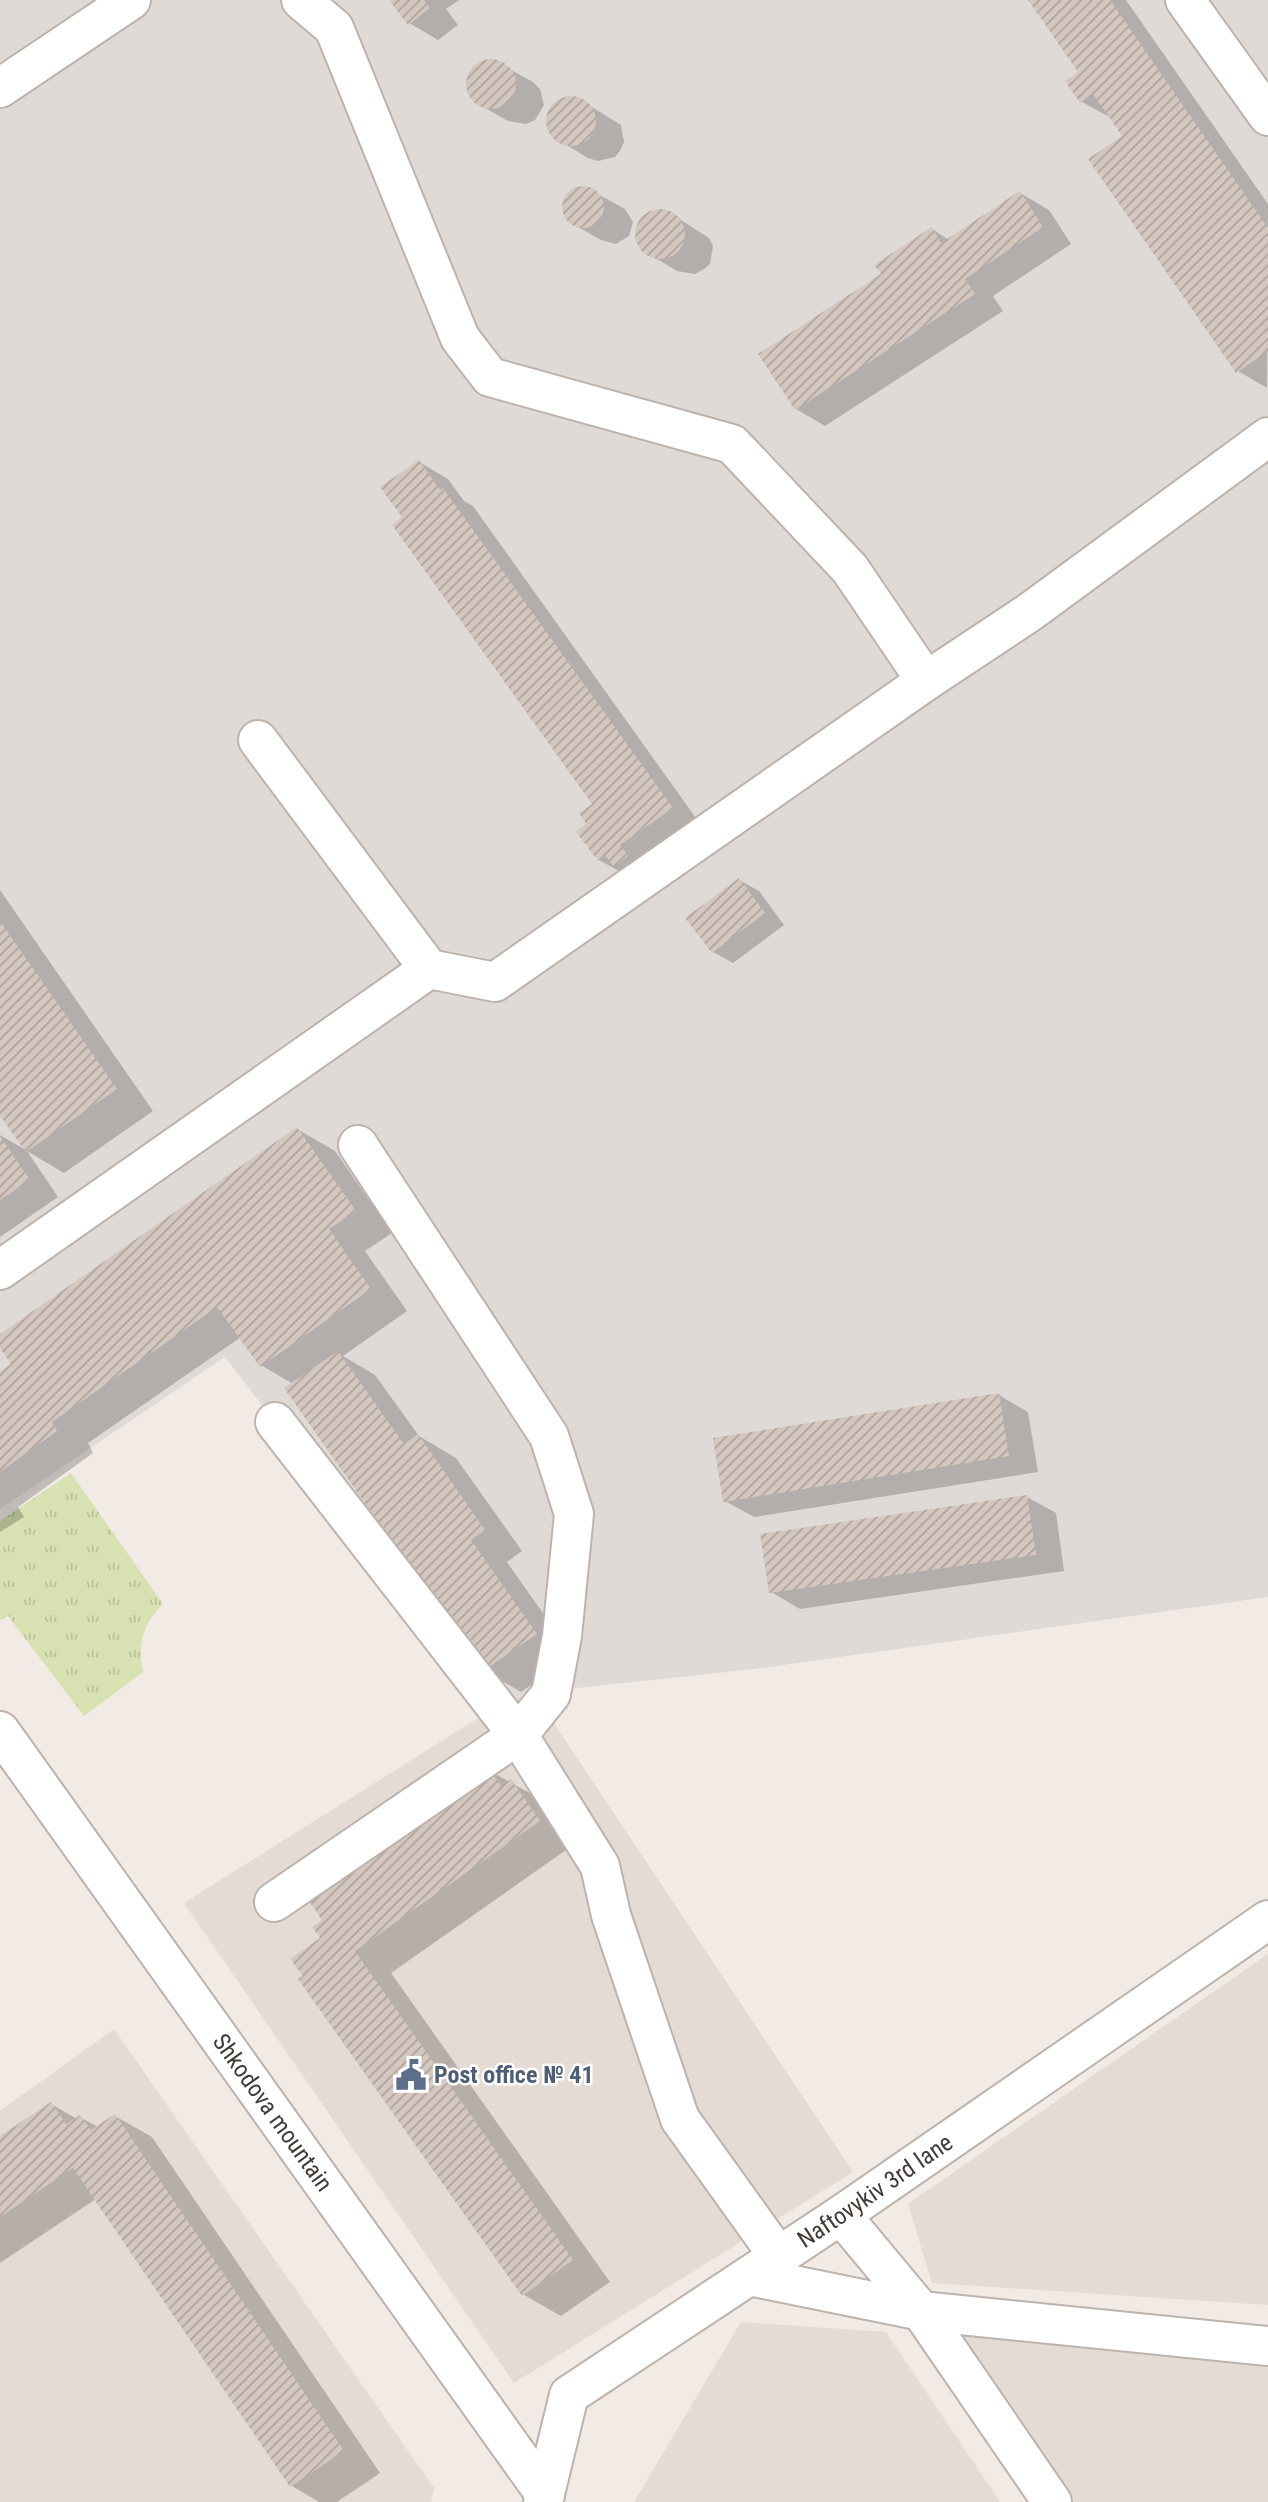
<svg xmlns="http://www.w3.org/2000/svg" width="1268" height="2502" viewBox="0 0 1268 2502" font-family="'Roboto Condensed',sans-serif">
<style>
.residential{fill:#e4dbd4}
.industrial{fill:#e0dad7}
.grass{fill:url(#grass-tufts)}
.shadow{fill:#0003}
.building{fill:url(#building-hatch)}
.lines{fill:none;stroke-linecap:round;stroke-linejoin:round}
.minor-casing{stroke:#beb3ac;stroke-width:42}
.minor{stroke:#fff;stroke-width:38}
.labels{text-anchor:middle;stroke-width:5;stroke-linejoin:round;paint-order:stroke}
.service-label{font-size:24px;font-weight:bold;fill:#4e5e75;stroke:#fff;text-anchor:start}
.street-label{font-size:24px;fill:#423a35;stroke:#fff}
</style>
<defs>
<pattern id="grass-tufts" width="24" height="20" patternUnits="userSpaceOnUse" patternTransform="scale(1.75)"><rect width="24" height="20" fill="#d7e1b1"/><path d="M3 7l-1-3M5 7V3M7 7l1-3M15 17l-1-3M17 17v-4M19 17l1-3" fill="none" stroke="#bac299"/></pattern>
<pattern id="building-hatch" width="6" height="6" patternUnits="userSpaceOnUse" patternTransform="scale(1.75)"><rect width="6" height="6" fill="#d4c7bf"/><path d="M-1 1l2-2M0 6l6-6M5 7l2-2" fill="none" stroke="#aea39c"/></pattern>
</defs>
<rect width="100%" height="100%" fill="#f1eae5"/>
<path class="residential" d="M 529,1686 L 853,2172 L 514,2383 L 184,1903 Z
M 1268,1954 L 1268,2305 L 932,2283 L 908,2204 Z
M 114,2029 L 434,2488 L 431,2502 L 0,2502 L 0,2111 Z
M 741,2322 L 886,2332 L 1000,2502 L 634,2502 Z
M 945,2329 L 1268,2364 L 1268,2502 L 1063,2502 Z"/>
<path class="industrial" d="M 0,0 L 1268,0 L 1268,1597 L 754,1669 L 486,1698 L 225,1357 L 0,1509 Z"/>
<path class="grass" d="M 71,1473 L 163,1604 C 143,1623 137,1645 143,1672 L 84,1716 L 8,1616 L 0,1620 L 0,1521 Z"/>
<path class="shadow" d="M 391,0 L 459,0 L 446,9 L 458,25 L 438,40 L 409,23 Z
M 1030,0 L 1126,0 L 1268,204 L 1267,388 L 1238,371 L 1125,136 L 1111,118 L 1082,102 L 1081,73 Z
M 495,61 L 533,82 L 540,89 L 544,105 L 535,120 L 526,124 L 508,121 L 478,104 L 468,89 L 468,80 L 471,72 L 478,65 Z
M 566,98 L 584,102 L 621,125 L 624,142 L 620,151 L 615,157 L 598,161 L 588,158 L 558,140 L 552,134 L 548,117 L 551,109 L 558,102 Z
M 580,188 L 587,188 L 625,209 L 633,222 L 629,236 L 616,244 L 601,240 L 571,223 L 563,210 L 567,196 Z
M 1020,193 L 1049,210 L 1071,244 L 993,296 L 1003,311 L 825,426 L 796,409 L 883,275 L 932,229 L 949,240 Z
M 654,211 L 672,214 L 709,238 L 713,246 L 710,264 L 704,269 L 695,274 L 677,271 L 647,253 L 637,239 L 637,229 L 640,221 Z
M 419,462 L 448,479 L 464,501 L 473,506 L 701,825 L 628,876 L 599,860 L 589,825 L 595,805 L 404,518 Z
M 739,880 L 759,891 L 784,925 L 733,963 L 713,952 Z
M 0,890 L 153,1111 L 64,1173 L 27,1151 L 58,1197 L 0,1237 L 0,1135 L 26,1150 L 0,1113 Z
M 297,1129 L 335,1151 L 392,1233 L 365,1251 L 407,1311 L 343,1356 L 375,1375 L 419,1436 L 456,1458 L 522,1551 L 507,1562 L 573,1656 L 521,1692 L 484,1670 L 293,1384 L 261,1365 L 241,1337 L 88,1443 L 93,1453 L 18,1507 L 24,1517 L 0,1532 L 0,1373 L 13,1364 L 0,1345 L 0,1336 Z
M 999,1395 L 1028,1412 L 1038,1472 L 754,1517 L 725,1501 Z
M 1027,1497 L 1056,1513 L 1064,1571 L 800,1609 L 771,1592 Z
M 488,1770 L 548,1803 L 576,1843 L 391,1973 L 610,2282 L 561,2316 L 524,2295 L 301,1980 L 305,1977 L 322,1939 Z
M 51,2104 L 77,2119 L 80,2117 L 98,2127 L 115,2116 L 152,2137 L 380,2473 L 337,2502 L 319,2502 L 292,2486 L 96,2199 L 0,2263 L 0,2138 Z"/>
<path class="building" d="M 389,0 L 424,0 L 430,8 L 408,25 Z
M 1028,0 L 1110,0 L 1268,228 L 1268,351 L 1236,373 L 1088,159 L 1122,136 L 1093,94 L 1080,103 L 1065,81 L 1078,72 Z
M466 84a25 25 0 1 1 50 0a25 25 0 1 1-50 0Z
M546 121a25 25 0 1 1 50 0a25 25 0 1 1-50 0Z
M562 207a21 21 0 1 1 42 0a21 21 0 1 1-42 0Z
M 1020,191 L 1043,227 L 965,279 L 975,294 L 795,410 L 758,354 L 881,274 L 874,265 L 932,227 L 941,243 Z
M635 234a25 25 0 1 1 50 0a25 25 0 1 1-50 0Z
M 419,460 L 440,490 L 443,488 L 673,808 L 620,845 L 628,856 L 614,867 L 605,855 L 598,861 L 576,832 L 586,824 L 579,813 L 592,804 L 392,525 L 402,517 L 380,487 Z
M 739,878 L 765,913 L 712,953 L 685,918 Z
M 0,921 L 117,1089 L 26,1152 L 0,1116 Z
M 297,1127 L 356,1211 L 329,1229 L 371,1289 L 260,1367 L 217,1307 L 52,1422 L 57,1431 L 0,1472 L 0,1371 L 11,1364 L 0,1348 L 0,1334 Z
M 0,1136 L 30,1180 L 0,1200 Z
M 338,1351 L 404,1444 L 418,1434 L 485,1530 L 471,1540 L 537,1634 L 483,1671 L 284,1388 Z
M 999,1393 L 1009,1456 L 723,1502 L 713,1438 Z
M 1027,1495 L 1036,1555 L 769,1593 L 760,1534 Z
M 488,1768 L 501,1786 L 511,1779 L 540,1821 L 355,1951 L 573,2260 L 522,2296 L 298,1979 L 303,1976 L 290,1959 L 320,1938 L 312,1927 L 322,1920 L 306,1897 Z
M 51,2102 L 66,2124 L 80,2115 L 91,2130 L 115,2114 L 344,2451 L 290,2487 L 73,2168 L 0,2217 L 0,2136 Z"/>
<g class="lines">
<defs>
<g id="minor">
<path d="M 301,0 L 334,28 L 460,338 L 490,377 L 732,444 L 850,569 L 926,681 L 1030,612 L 1268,437"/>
<path d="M 1185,0 L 1268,116"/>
<path d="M 0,88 L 131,0"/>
<path d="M 258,740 L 429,969 L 495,982 L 926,681"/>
<path d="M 0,1270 L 429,969"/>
<path d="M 275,1422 L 518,1735 L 600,1866 L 611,1915 L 680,2119 L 779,2257"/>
<path id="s1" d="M 0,1731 L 545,2494"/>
<path d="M 274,1902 L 518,1735 L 551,1694 L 562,1636 L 574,1514 L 549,1436 L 358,1145"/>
<path d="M 841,2215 L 921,2311 L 1052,2502"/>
<path d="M 749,2276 L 921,2311 L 1268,2346"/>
<path id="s2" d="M 543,2502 L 569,2395 L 841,2215 L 1268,1920"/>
</g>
</defs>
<use href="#minor" class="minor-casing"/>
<use href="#minor" class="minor"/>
</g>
<defs>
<symbol id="civic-bare" viewBox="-9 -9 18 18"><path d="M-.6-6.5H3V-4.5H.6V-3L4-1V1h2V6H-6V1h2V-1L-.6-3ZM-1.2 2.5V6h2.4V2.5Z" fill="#5c6f8a" stroke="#fff" stroke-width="2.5" paint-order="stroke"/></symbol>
</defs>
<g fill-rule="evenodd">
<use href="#civic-bare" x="389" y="2053" width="44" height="44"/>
</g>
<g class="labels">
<g class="service-label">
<text x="434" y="2083">Post office № 41</text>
</g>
<g class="street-label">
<text dy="8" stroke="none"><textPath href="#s1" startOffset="469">Shkodova mountain</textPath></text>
<text dy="8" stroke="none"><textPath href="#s2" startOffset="478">Naftovykiv 3rd lane</textPath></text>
</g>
</g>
</svg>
